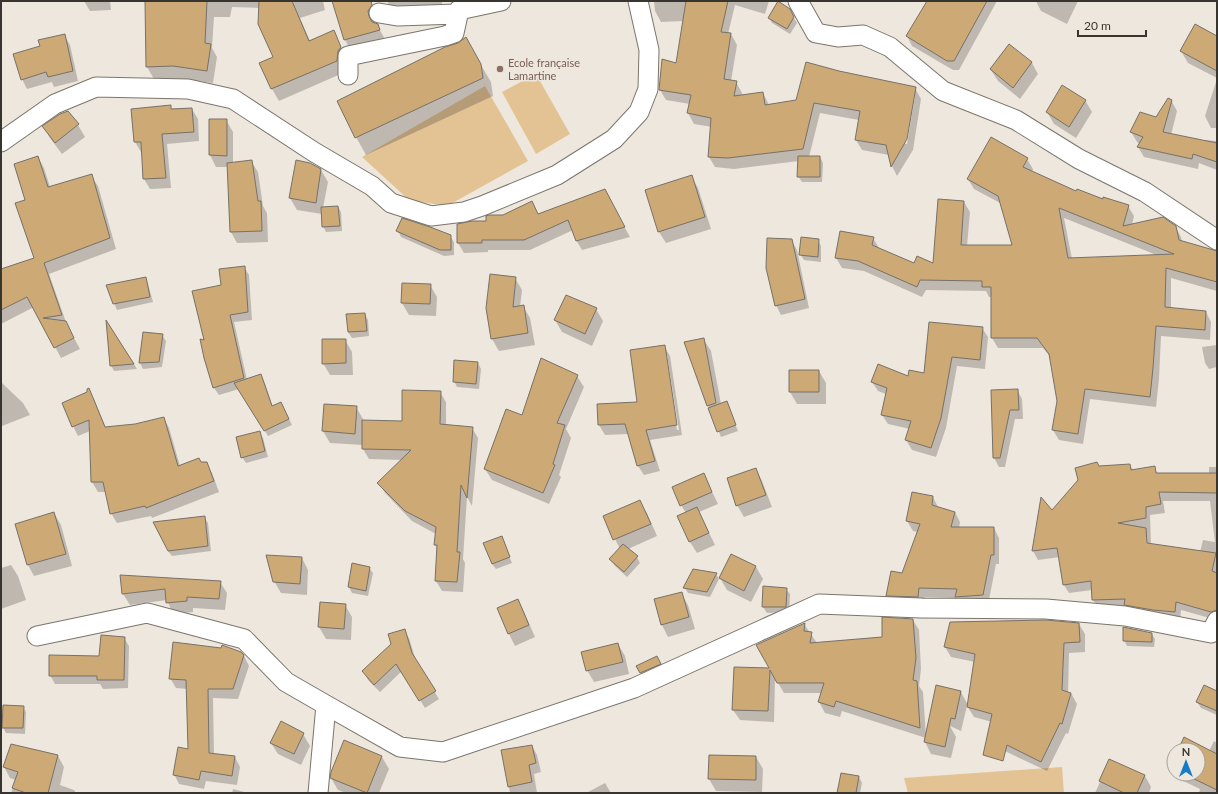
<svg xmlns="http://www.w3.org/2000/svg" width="1218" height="794" viewBox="0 0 1218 794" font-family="Lato,sans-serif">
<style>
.green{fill:#e3c394}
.shadow{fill:#0003;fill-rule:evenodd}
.building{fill:#cca975;stroke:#777168;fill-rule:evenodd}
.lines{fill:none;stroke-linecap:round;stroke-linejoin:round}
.street-casing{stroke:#7b756c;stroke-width:21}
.street{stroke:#fff;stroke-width:19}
.education-dot{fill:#8d6e63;stroke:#eee7dd;stroke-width:1.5}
.labels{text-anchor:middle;stroke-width:3;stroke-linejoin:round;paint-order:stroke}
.education-label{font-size:11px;fill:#785e54;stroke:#eee7dd;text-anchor:start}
</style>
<rect width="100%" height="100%" fill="#eee7dd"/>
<path class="green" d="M 536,74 L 570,134 L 536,154 L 502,92 Z
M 485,86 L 528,161 L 447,206 L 409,200 L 362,157 Z
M 1062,767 L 1064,793 L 908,793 L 904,778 Z"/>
<path class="shadow" d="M 84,1 L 110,1 L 111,10 L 90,11 Z
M 146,1 L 323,1 L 325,10 L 300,18 L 310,41 L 333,32 L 347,60 L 343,73 L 279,101 L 272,89 L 260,63 L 274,57 L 260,8 L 232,7 L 230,17 L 214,17 L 212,48 L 217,57 L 213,83 L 181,79 L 154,79 L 147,67 Z
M 388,1 L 442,1 L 442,11 L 393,12 L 388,3 Z
M 654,1 L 769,1 L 765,14 L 735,5 L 728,34 L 731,34 L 737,45 L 731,81 L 736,82 L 742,93 L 742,96 L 763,93 L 769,105 L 796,101 L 838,72 L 915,88 L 921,99 L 913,150 L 897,176 L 892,166 L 889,155 L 862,150 L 856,140 L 859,120 L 820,113 L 809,157 L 820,157 L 823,163 L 822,182 L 802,182 L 798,176 L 799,161 L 734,169 L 715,167 L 709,157 L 712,127 L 694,124 L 688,113 L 690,104 L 666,100 L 660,90 L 677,64 L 684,21 L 661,22 L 655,11 ZM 913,96 L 915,96 L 907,144 L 905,144 Z
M 929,1 L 997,1 L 959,70 L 953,70 L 912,46 L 907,36 Z
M 1036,1 L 1078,1 L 1067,24 L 1041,11 Z
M 371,3 L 378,17 L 374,24 L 377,25 L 386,41 L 352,52 L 345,40 Z
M 789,10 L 797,23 L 790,34 L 772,23 L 769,18 Z
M 64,35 L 70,45 L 78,81 L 54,87 L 52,82 L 27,89 L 22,79 L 41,47 Z
M 465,38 L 491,82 L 493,96 L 366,155 L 356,137 Z
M 1217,39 L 1217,78 L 1188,63 L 1181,51 Z
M 1032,63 L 1038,74 L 1020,99 L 998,81 L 991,70 Z
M 1217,79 L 1217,128 L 1211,128 L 1205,116 Z
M 1085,100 L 1092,112 L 1076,138 L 1054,124 L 1047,112 Z
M 1171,100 L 1177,111 L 1171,135 L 1204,141 L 1204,140 L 1217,141 L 1217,170 L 1199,163 L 1198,169 L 1144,157 L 1138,147 L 1140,144 L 1137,142 L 1131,132 L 1156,118 Z
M 170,106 L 172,110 L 192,109 L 198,119 L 199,141 L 167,144 L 171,188 L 150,189 L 144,179 L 142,152 L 141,152 L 135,142 L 132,109 Z
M 68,112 L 78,125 L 85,137 L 62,154 L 50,138 L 44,127 Z
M 226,120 L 233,132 L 233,163 L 251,161 L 258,172 L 263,206 L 267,213 L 268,242 L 237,243 L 231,232 L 228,167 L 216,167 L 210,155 Z
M 38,157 L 44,168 L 50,187 L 91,176 L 98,186 L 116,249 L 49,274 L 67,325 L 80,349 L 61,358 L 34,307 L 1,324 L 1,270 L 35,259 L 26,200 Z
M 1027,159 L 1033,169 L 1032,172 L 1076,193 L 1128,206 L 1134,216 L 1132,225 L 1175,226 L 1181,237 L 1182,242 L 1217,252 L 1217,291 L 1171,278 L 1171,309 L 1206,312 L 1211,322 L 1210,340 L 1161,336 L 1159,379 L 1156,407 L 1090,399 L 1083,444 L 1059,440 L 1053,430 L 1058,401 L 1051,358 L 1043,348 L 998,348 L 992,338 L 992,297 L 989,297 L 986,291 L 926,290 L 922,297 L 864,271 L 842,268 L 836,258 L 873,238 L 879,248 L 914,265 L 934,265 L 964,202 L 970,212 L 967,246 L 1013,246 L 1002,204 L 974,189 L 968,179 ZM 1064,218 L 1159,256 L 1072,259 Z
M 297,161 L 321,170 L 328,182 L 323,208 L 338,207 L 341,212 L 342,231 L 326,232 L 323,226 L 322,214 L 297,210 L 290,198 Z
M 691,176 L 698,188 L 711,229 L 666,243 L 659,232 L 646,190 Z
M 610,201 L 630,237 L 582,250 L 576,240 L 573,230 L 530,250 L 488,250 L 488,252 L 464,253 L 458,243 L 487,222 L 538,215 Z
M 398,231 L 450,236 L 454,242 L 454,255 L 444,256 L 401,237 Z
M 791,240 L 797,250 L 809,308 L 781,315 L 776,305 Z
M 818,240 L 821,246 L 821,262 L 804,260 L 800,254 Z
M 244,267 L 249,275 L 252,320 L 234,322 L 247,380 L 261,375 L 264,381 L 273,407 L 284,409 L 292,425 L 268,436 L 239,389 L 219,395 L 214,388 L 204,358 L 205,341 L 222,286 Z
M 145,278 L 148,284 L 153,302 L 117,310 L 107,286 Z
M 515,278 L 522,290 L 520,307 L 523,306 L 530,318 L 535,345 L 499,351 L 492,339 L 487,308 Z
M 403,284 L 430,285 L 437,297 L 436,316 L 409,315 L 402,303 Z
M 596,309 L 603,321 L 592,346 L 562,332 L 555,320 Z
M 365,314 L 368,320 L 369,336 L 352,338 L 348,332 L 347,315 Z
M 107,323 L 134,364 L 137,369 L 114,371 L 111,365 Z
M 982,328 L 988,337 L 985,369 L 957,366 L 946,428 L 936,457 L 912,450 L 906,440 L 910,429 L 888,424 L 882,415 L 886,394 L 878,391 L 872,382 L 925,374 Z
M 144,333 L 162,335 L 166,341 L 162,367 L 143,369 L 140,363 Z
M 345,340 L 352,352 L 353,375 L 330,375 L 323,363 Z
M 704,340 L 711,351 L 721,404 L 726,402 L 738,431 L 721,437 L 708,405 Z
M 1217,345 L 1217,367 L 1209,369 L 1205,363 L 1202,347 Z
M 664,346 L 670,356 L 682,435 L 650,440 L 660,471 L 644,475 L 638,466 L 628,434 L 605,435 L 599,425 L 598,405 L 639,403 ZM 665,355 L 667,355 L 679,430 L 677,430 Z
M 478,363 L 481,369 L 479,389 L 457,387 L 454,381 Z
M 819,371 L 826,383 L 826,404 L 797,404 L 790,392 Z
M 577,376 L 584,387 L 566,429 L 571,438 L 559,475 L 561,477 L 549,504 L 492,480 L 485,469 L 522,416 Z
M 1,382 L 23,403 L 30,415 L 2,426 L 1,426 Z
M 89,390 L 94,399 L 106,428 L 135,425 L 164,418 L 169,428 L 180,466 L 206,463 L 212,473 L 219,492 L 152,518 L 151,516 L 117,523 L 111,513 L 106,492 L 98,492 L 92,482 L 90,431 L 78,436 L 73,426 L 89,393 Z
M 1017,390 L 1022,399 L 1023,419 L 1015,419 L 1005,467 L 999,467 L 994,458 L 992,391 Z
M 440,392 L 446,402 L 446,425 L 472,428 L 478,438 L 472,506 L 467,497 L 463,559 L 465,563 L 463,592 L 442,591 L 436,581 L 438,549 L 435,545 L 436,534 L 412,521 L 385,493 L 379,483 L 403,460 L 369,459 L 363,449 L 363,445 L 330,443 L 323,431 L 325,405 L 356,407 L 363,419 L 363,422 L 403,422 Z
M 259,432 L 263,438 L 268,457 L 246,463 L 242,457 Z
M 1130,465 L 1133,470 L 1154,467 L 1158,474 L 1209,474 L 1209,467 L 1217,467 L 1217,620 L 1181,610 L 1180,621 L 1098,608 L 1093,600 L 1092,590 L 1069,593 L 1064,585 L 1060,557 L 1038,560 L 1033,551 L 1042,499 L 1052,511 L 1099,467 ZM 1163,501 L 1210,501 L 1215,542 L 1203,540 L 1200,552 L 1151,544 L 1150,515 L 1165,513 Z
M 756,469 L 762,481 L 772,507 L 744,517 L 737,505 Z
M 704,475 L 718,504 L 699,512 L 715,545 L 697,553 L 690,542 L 686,513 L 681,505 Z
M 933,497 L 938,507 L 955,512 L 960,522 L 959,528 L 994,528 L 999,538 L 999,564 L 996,564 L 988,605 L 962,607 L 957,598 L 925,597 L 923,606 L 893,605 L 887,595 L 903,575 L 918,532 L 913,531 L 907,521 Z
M 640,502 L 647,513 L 657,536 L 628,549 L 637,557 L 640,563 L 627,577 L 614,565 L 611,559 L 620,549 L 604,517 Z
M 54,513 L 61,525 L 72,566 L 34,576 L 28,565 Z
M 204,517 L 208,523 L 211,551 L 172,556 L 168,551 Z
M 501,537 L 512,563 L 496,569 L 492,564 Z
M 732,555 L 756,567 L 763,579 L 751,602 L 727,590 L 720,578 Z
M 302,558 L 308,570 L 307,595 L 281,593 L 274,581 Z
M 11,565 L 18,576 L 26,600 L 1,609 L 1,568 Z
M 369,568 L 373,573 L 368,596 L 352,593 L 349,587 Z
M 716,574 L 719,579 L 710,597 L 688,593 L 685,588 Z
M 220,582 L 227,593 L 225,610 L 193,608 L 193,612 L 173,614 L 167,600 L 130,605 L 123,594 Z
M 786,589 L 790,594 L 789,612 L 767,613 L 763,607 Z
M 681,593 L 688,605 L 695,629 L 668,637 L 662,625 Z
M 518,600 L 524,612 L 535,637 L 515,646 L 509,634 L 498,609 Z
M 320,603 L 345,605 L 352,617 L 351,640 L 326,639 L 319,627 Z
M 883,619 L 913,620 L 919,630 L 921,669 L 919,686 L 923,692 L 926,736 L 961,692 L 968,705 L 975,662 L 951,657 L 945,647 L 1079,624 L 1085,634 L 1085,652 L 1069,653 L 1068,693 L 1071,693 L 1077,704 L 1068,734 L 1066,733 L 1047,771 L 994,746 L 992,722 L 974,717 L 967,706 L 961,731 L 950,726 L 956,737 L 951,758 L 931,754 L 925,742 L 926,738 L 842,711 L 840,717 L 825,713 L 819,702 L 822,693 L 784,693 L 775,678 L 774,722 L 740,720 L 733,710 L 770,669 L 804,624 L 817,643 L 883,638 Z
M 404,630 L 409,638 L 416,661 L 439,699 L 425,708 L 402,671 L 380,692 L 368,680 L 363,671 L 392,644 Z
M 1151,633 L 1155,639 L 1154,647 L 1127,646 L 1124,640 Z
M 124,638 L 129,646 L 128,688 L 103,689 L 100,684 L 55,684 L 50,675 L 100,657 Z
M 618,644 L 625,656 L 629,674 L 594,682 L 587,670 Z
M 244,656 L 249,666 L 238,699 L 213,698 L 214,754 L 235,757 L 240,767 L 237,785 L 206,781 L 204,789 L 179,784 L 174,774 L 189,750 L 187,689 L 176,688 L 170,678 Z
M 660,663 L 664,669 L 644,679 L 637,667 Z
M 1217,692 L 1217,715 L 1201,708 L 1197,702 Z
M 23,707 L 26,712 L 25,734 L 6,733 L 3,727 Z
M 303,734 L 310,746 L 301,765 L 278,754 L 271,743 Z
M 1214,741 L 1217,743 L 1217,793 L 1199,793 L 1200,789 L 1177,778 L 1175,774 L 1198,774 L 1198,750 L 1187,750 L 1191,742 L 1209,751 Z
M 345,742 L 382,757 L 389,769 L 379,793 L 346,793 L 338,790 L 331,778 Z
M 532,746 L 537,755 L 541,772 L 534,774 L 537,793 L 510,793 L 503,751 Z
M 58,756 L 64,767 L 60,785 L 74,790 L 76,793 L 11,793 L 16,780 L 10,778 L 4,767 Z
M 756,757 L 763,769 L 762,792 L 716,791 L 709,779 Z
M 1110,760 L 1145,776 L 1151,787 L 1149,793 L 1095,793 Z
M 1174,760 L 1174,773 L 1171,767 Z
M 859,777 L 862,783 L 860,793 L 838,793 Z
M 605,783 L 611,793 L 589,793 L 588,792 Z
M 233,789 L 248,793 L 232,793 Z"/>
<path class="building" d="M 145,1 L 207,1 L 205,43 L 211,44 L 207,71 L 173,66 L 146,67 Z
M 259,1 L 292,1 L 309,41 L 334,30 L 341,47 L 338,51 L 337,61 L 271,89 L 259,63 L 273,57 L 258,24 Z
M 332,1 L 371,1 L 372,5 L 368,11 L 369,16 L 372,22 L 378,24 L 380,30 L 344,40 Z
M 686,1 L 728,1 L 721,32 L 731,33 L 724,79 L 737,81 L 734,96 L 763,92 L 765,105 L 796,100 L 806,62 L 839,71 L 916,87 L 907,139 L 891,167 L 886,145 L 855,140 L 860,111 L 814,103 L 803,149 L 728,158 L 708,157 L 711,118 L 687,113 L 691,95 L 659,90 L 662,59 L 676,63 Z
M 778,1 L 790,9 L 794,17 L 787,29 L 768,18 Z
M 927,1 L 987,1 L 954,61 L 947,61 L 906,36 Z
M 1195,24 L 1217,36 L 1217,71 L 1180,51 Z
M 65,34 L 73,71 L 48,77 L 46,72 L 21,80 L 13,54 L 40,46 L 38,40 Z
M 466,37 L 481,64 L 483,78 L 355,138 L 337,101 L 445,47 L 458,43 Z
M 1009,44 L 1032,62 L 1013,88 L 990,69 Z
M 1062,85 L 1086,100 L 1069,127 L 1046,112 Z
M 1168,98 L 1172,100 L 1163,132 L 1217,143 L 1217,162 L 1193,154 L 1192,159 L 1137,147 L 1143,137 L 1130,132 L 1140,112 L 1156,117 Z
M 171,105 L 171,109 L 192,108 L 194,132 L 162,134 L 166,178 L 143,179 L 141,142 L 134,142 L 131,109 Z
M 68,111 L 79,124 L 55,143 L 42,126 L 60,114 Z
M 209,119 L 227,119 L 227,156 L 209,155 Z
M 991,137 L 1028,158 L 1023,167 L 1076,191 L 1077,189 L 1103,199 L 1103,197 L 1129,205 L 1123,226 L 1163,217 L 1176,226 L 1179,240 L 1217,251 L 1217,282 L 1166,268 L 1165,307 L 1206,311 L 1205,330 L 1156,326 L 1153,368 L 1150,397 L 1085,389 L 1078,434 L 1052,430 L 1057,401 L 1049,354 L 1037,338 L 991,338 L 991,287 L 982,287 L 982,281 L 920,280 L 917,287 L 858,261 L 835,258 L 840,231 L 874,237 L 872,245 L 914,263 L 917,256 L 933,263 L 938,199 L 964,201 L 961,245 L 1012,245 L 998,196 L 967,179 ZM 1059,208 L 1174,254 L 1068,258 Z
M 38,156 L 48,187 L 92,174 L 110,238 L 44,263 L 62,315 L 43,318 L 66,321 L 74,338 L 54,348 L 27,297 L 1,310 L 1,269 L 34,258 L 15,203 L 25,200 L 14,164 Z
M 798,156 L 820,156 L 820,177 L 797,177 Z
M 252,160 L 258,201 L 261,201 L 262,231 L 230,232 L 227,163 Z
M 296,160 L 310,163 L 321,169 L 316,203 L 289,198 Z
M 692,175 L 705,217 L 658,232 L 645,190 Z
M 605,189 L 625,227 L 576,241 L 568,220 L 524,240 L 482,240 L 482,243 L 457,243 L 457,224 L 472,221 L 486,221 L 486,216 L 489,215 L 503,215 L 532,201 L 538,214 Z
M 338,206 L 340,226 L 322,227 L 321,207 Z
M 402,218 L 430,227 L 451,235 L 451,250 L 440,250 L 396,231 Z
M 801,237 L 819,239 L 818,257 L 799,255 Z
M 767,238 L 792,239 L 805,299 L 775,306 L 766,268 Z
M 245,266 L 248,312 L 230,315 L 244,378 L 213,388 L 204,358 L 200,339 L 204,340 L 192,291 L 221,285 L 219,269 Z
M 490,274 L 516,277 L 513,307 L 524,305 L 528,333 L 491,339 L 486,308 Z
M 146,277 L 150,297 L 113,304 L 106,285 Z
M 402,283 L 431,284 L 430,304 L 401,303 Z
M 566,295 L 597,308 L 585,334 L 554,320 Z
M 365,313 L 367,331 L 348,332 L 346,314 Z
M 106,320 L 134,364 L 110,366 Z
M 929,322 L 983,327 L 980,360 L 952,357 L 941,418 L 931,448 L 905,440 L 911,421 L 881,415 L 887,388 L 871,382 L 878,364 L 908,376 L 909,370 L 924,373 Z
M 143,332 L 163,334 L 159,362 L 139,363 Z
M 704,338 L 716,403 L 707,406 L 684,342 Z
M 322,339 L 346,339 L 346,363 L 322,364 Z
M 665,345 L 677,425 L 646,430 L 655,461 L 637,466 L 625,424 L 598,425 L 597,404 L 637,402 L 630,350 Z
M 541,358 L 578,375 L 557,423 L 565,425 L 553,464 L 555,465 L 543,493 L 484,469 L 506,409 L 522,415 Z
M 454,360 L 478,362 L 476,384 L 453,382 Z
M 789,370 L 819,370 L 819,392 L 789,392 Z
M 261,374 L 272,406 L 281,402 L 289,419 L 264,431 L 234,383 Z
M 89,388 L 105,427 L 135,424 L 164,417 L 178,466 L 199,458 L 201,462 L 207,462 L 214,481 L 146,508 L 145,506 L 110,514 L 103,482 L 91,482 L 89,420 L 72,427 L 62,403 L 87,392 L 87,389 Z
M 1018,389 L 1019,410 L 1010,410 L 1000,458 L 993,458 L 991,390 Z
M 402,390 L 441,391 L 440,424 L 473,427 L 467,498 L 461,485 L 457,552 L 460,552 L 457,582 L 435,581 L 437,545 L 434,545 L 436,527 L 405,511 L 377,483 L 411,450 L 362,449 L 362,420 L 402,421 Z
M 727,401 L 736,425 L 717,432 L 708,408 Z
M 324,404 L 357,406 L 355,434 L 322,431 Z
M 260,431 L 265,451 L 241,458 L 236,437 Z
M 1097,462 L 1099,466 L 1130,464 L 1131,470 L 1155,466 L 1156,473 L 1217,473 L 1217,493 L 1159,492 L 1161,504 L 1146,507 L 1146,518 L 1118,523 L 1146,528 L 1147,543 L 1216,553 L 1212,571 L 1217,573 L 1217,610 L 1211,612 L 1176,602 L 1175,612 L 1153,610 L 1124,605 L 1125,599 L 1092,600 L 1091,581 L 1063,585 L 1057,548 L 1032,551 L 1041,497 L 1052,510 L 1078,480 L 1075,468 Z
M 756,468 L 766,495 L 736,506 L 727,478 Z
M 704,473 L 712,492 L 680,506 L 672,487 Z
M 912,492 L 933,496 L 932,505 L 955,512 L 951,527 L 994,527 L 994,555 L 991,555 L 983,595 L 955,597 L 957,589 L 919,588 L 918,597 L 886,596 L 891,571 L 902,573 L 920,524 L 906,521 Z
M 640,500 L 651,524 L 613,540 L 603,516 Z
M 697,507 L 709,533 L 689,542 L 677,516 Z
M 54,512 L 66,554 L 27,565 L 15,524 Z
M 205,516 L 208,546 L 168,551 L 153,522 Z
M 502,536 L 510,557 L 492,564 L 483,543 Z
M 623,544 L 638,556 L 624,572 L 609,559 Z
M 731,554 L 756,566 L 744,591 L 719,578 Z
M 266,555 L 302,557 L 300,584 L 273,582 Z
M 352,563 L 370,567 L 366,591 L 348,587 Z
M 693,569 L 717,573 L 707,592 L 683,588 Z
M 120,575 L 221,581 L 219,599 L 187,597 L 187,601 L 166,603 L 165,589 L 122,594 Z
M 763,586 L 787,588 L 786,607 L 762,607 Z
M 682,592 L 689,617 L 661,625 L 654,599 Z
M 518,599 L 529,625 L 508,634 L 497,608 Z
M 320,602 L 346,604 L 344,629 L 318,627 Z
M 882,617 L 913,619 L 916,658 L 913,680 L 917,681 L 920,728 L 836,701 L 834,707 L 818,702 L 824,683 L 777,683 L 770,670 L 768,711 L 732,710 L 734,667 L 769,668 L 756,645 L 805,623 L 804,631 L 812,632 L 810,643 L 882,637 Z
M 1046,620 L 1079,623 L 1080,642 L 1064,643 L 1062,690 L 1071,693 L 1062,724 L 1060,723 L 1041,762 L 1007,745 L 1003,761 L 983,755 L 992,714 L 967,707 L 975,654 L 944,647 L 950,622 Z
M 1123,627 L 1152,633 L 1152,642 L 1123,641 Z
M 405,629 L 412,653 L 436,691 L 419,701 L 396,664 L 374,685 L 362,671 L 391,644 L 388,634 Z
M 101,635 L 125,637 L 124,680 L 97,680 L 97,676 L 49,676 L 49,655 L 99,656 Z
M 173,642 L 221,648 L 222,645 L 241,652 L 244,655 L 233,689 L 208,689 L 209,753 L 235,756 L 232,776 L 201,771 L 199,780 L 173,775 L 178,747 L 188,749 L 186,680 L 169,679 Z
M 618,643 L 623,662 L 586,671 L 581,652 Z
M 657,656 L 661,664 L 640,673 L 636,666 Z
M 936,685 L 961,691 L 955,719 L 951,718 L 945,747 L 924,742 Z
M 1204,685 L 1217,691 L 1217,711 L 1196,702 Z
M 3,705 L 24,706 L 23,728 L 2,728 Z
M 281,721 L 304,733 L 294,754 L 270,743 Z
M 1184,737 L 1217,754 L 1217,790 L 1184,774 L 1198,774 L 1198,750 L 1178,750 Z
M 344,740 L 382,756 L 367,793 L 330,778 L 331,772 Z
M 11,744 L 58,755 L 48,793 L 26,793 L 12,788 L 18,772 L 3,767 Z
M 532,745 L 536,763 L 529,765 L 532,782 L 508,787 L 501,750 Z
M 709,755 L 756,756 L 756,780 L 708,779 Z
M 1109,759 L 1145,775 L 1137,793 L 1124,793 L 1099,781 Z
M 841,773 L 859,776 L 856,793 L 837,793 Z"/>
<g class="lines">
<defs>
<path id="street" d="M 798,1 L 816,33 L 838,37 L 863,35 L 890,47 L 943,91 L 1016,120 L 1079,159 L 1145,192 L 1217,240
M 379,13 L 397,16 L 458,14
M 348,75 L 348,56 L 445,36 L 454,33 L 459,10 L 501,1
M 1,142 L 55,104 L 96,87 L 188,89 L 233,99 L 314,152 L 372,186 L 391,203 L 431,216 L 464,212 L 482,206 L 557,175 L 614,139 L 639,112 L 648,89 L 649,50 L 638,1
M 37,636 L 147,613 L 244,639 L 286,682 L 326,705 L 400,747 L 443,752 L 634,688 L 819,604 L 921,608 L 1046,609 L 1125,616 L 1211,633 L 1217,621
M 318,793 L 326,705"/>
</defs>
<use href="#street" class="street-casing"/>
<use href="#street" class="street"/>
</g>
<circle class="education-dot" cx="500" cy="69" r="4"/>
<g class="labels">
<g class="education-label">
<text x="508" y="67">Ecole française<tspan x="508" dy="13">Lamartine</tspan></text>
</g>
</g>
<rect width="1218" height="794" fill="none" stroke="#383531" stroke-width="4"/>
<g transform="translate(1186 762)"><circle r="19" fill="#eee7dd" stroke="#a5a098"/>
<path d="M0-3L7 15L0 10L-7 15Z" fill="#177cc7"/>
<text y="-6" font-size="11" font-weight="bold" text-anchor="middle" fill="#383531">N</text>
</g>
<path d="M1078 30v6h68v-6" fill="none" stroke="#383531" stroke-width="2"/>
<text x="1084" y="30" font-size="12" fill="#383531" stroke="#eee7dd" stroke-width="3" paint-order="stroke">20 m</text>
</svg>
